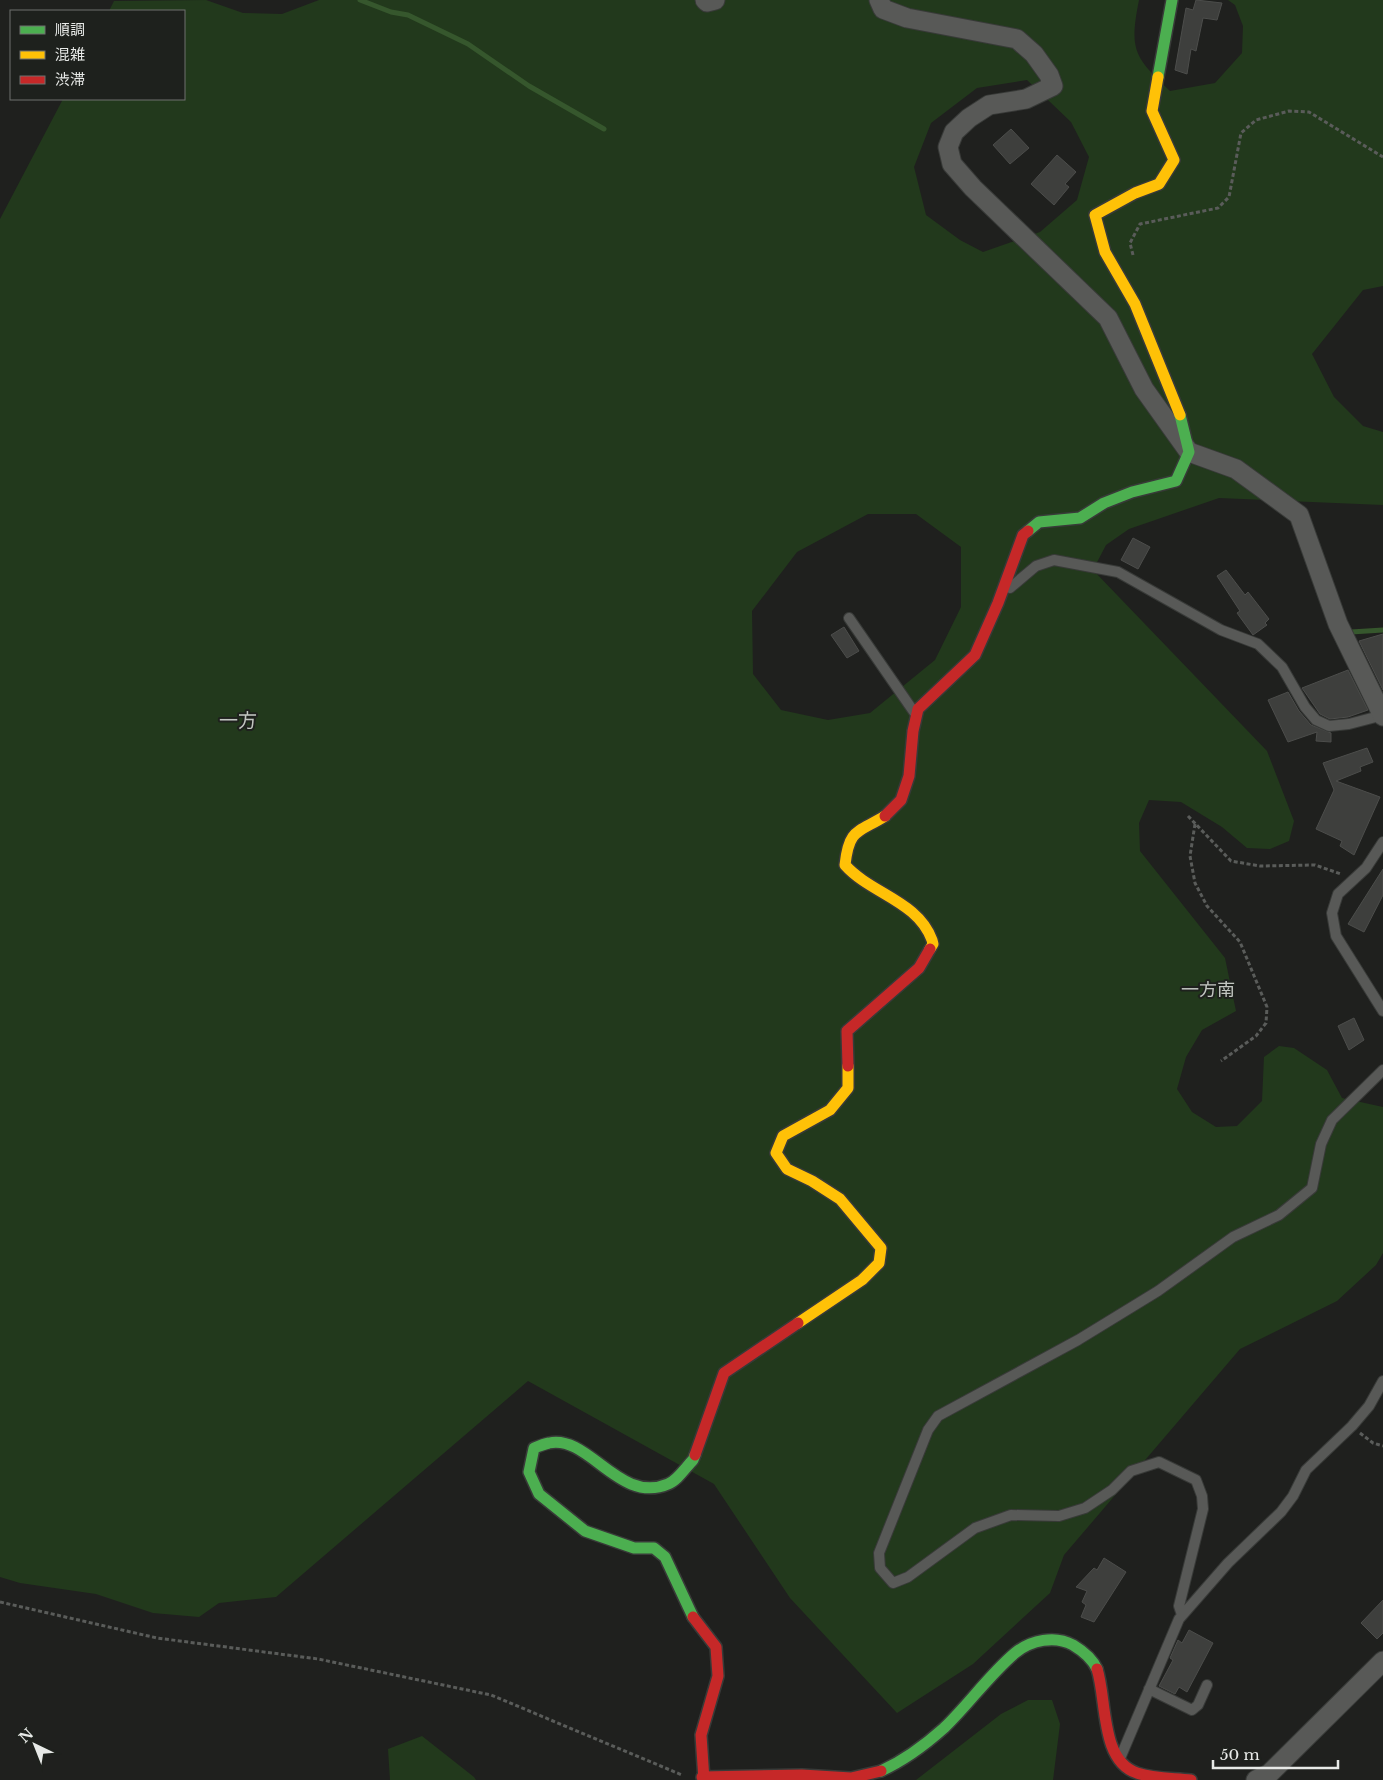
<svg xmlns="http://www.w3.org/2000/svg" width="1383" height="1780" viewBox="0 0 1383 1780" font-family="'Libre Baskerville','Noto Sans JP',serif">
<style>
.green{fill:#22391c;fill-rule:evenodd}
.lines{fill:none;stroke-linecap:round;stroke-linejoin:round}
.stream{stroke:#36572d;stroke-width:5}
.building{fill:#3e3f3d;stroke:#4c4d4b}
.lane-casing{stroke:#383a38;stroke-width:12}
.street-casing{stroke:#383a38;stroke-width:21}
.fast-casing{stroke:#383a38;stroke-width:14}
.slow-casing{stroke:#383a38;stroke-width:14}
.jam-casing{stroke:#383a38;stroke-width:14}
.path{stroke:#5a5c5a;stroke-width:3;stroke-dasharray:4 2.5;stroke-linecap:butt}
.lane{stroke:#585957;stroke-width:10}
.street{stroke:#585957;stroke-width:19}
.fast{stroke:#4caf50;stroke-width:11}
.slow{stroke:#ffc107;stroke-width:11}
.jam{stroke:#c62828;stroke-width:11}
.labels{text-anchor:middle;stroke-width:4;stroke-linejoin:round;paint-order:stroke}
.neighbourhood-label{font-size:18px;fill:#c2c6c1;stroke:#1e211d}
.quarter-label{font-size:19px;fill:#c2c6c1;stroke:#1e211d}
</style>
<rect width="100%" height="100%" fill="#1f201e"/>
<path class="green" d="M 206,0 L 243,13 L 282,14 L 319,0 L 1139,0 C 1129,50 1134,57 1170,91 L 1215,83 L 1242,53 L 1243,26 L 1235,5 L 1228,0 L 1383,0 L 1383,286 L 1363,290 L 1312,354 L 1334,397 L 1363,426 L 1383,432 L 1383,505 L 1219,498 L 1129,529 L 1106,545 L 1093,570 L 1267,751 L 1294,821 L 1289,841 L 1270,849 L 1247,848 L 1222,827 L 1181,802 L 1149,800 L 1139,823 L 1140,851 L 1225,958 L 1236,1011 L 1202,1030 L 1186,1057 L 1177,1089 L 1192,1112 L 1216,1127 L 1237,1126 L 1262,1101 L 1264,1057 L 1279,1046 L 1294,1048 L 1327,1070 L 1342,1098 L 1383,1107 L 1383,1253 L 1376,1265 L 1337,1301 L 1240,1349 L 1064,1555 L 1050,1593 L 973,1664 L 897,1713 L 790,1598 L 714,1484 L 528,1381 L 276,1597 L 219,1603 L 199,1617 L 153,1613 L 96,1594 L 20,1583 L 0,1577 L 0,219 L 63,99 L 184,99 L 184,11 L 109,11 L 114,1 ZM 1027,80 L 1071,122 L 1089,157 L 1077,200 L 1040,232 L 983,252 L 960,240 L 926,215 L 914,167 L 931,123 L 977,88 ZM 868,514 L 916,514 L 961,547 L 961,607 L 935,660 L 870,713 L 828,720 L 781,710 L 753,674 L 752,611 L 797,552 Z
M 1028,1700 L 1052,1700 L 1060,1724 L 1053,1780 L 916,1780 L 1001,1714 Z
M 422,1736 L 474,1777 L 476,1780 L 390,1780 L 388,1749 Z"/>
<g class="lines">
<path class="stream" d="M 360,0 L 391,12 L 408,15 L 468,44 L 529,86 L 604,129
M 1351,632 L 1383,630"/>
</g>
<path class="building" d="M 1196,0 L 1222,3 L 1217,20 L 1203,18 L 1196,51 L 1191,49 L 1187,74 L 1175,70 L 1186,8 L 1193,10 Z
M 1011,129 L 1029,148 L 1010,164 L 993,145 Z
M 1057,155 L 1076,172 L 1065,184 L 1069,187 L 1054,205 L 1031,184 Z
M 1133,538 L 1150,547 L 1138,569 L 1121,560 Z
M 1226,570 L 1245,595 L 1248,592 L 1269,619 L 1265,623 L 1267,625 L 1253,635 L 1237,613 L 1240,611 L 1217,576 Z
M 844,627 L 859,651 L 847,658 L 831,635 Z
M 1383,634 L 1383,690 L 1359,641 Z
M 1348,670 L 1368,710 L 1348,717 L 1330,719 L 1320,714 L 1302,688 Z
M 1288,692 L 1299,711 L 1311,725 L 1331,733 L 1331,742 L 1316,741 L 1317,732 L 1288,742 L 1268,700 Z
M 1367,748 L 1373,762 L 1360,767 L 1361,771 L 1336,781 L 1380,797 L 1354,855 L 1340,846 L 1342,841 L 1316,829 L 1334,790 L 1323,763 Z
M 1383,869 L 1383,895 L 1364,932 L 1348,924 Z
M 1354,1018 L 1364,1040 L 1349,1050 L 1338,1026 Z
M 1104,1558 L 1126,1572 L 1094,1622 L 1081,1617 L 1086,1605 L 1082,1602 L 1087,1591 L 1076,1587 L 1094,1568 L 1097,1570 Z
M 1383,1600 L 1383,1633 L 1377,1639 L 1361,1623 Z
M 1189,1630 L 1213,1643 L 1187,1692 L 1179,1687 L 1175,1694 L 1159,1686 L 1173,1660 L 1170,1658 L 1178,1640 L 1182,1643 Z"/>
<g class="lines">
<defs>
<path id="lane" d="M 1010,588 L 1036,566 L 1054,560 L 1118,572 L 1221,630 L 1258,644 L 1282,667 L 1305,707 L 1316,720 L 1329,726 L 1349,724 L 1383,715
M 849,618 L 914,712
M 1383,842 L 1366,868 L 1338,894 L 1332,913 L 1336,936 L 1383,1011
M 1182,1615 L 1179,1606 L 1203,1509 L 1202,1496 L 1196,1480 L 1159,1462 L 1131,1471 L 1112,1490 L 1085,1508 L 1059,1516 L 1011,1515 L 975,1528 L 908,1577 L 893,1583 L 880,1568 L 879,1553 L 928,1430 L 938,1416 L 1078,1340 L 1158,1291 L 1233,1237 L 1279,1215 L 1312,1188 L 1321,1144 L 1332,1120 L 1383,1070
M 1149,1689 L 1192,1710 L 1198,1705 L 1207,1685
M 1121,1756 L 1179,1619 L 1228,1563 L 1281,1512 L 1293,1496 L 1306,1470 L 1352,1426 L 1369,1406 L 1383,1381"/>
<path id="street" d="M 705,0 L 707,2 L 715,0
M 879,0 L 883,9 L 907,18 L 1017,39 L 1034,54 L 1049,75 L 1053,86 L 1026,99 L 989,105 L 969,118 L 954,132 L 948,147 L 952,164 L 973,188 L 1108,318 L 1144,389 L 1189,452 L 1236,469 L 1299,515 L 1338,624 L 1383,716
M 1256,1780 L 1269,1774 L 1383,1661"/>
<path id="fast" d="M 1158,77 L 1172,0
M 1028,531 L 1039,522 L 1080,518 L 1104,503 L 1132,492 L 1176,481 L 1189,452 L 1180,415
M 693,1617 L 665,1557 L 654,1548 L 634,1548 L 585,1531 L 539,1494 L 529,1472 L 534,1448 C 539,1446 544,1444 549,1443 C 589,1434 619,1505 668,1484 C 677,1481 686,1467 693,1460 L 695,1455
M 881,1771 C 905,1760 925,1745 944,1728 C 969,1704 989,1675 1015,1653 C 1031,1640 1055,1635 1073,1645 C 1083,1651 1092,1658 1097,1669"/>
<path id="slow" d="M 1158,77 L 1152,111 L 1174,160 L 1159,184 L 1135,193 L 1095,215 L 1105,252 L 1135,304 L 1180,415
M 885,816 C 858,833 849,828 845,865 C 871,894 918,901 932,940 L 933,944 L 930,949
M 798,1323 L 862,1280 L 879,1263 L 881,1248 L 840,1199 L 812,1181 L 787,1169 L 776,1153 L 783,1136 L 830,1110 L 848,1088 L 848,1066"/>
<path id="jam" d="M 885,816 L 901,800 L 909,776 L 913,731 L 918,709 L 975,655 L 998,603 L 1023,535 L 1028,531
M 848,1066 L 847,1031 L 919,968 L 930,949
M 695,1455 L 724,1373 L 798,1323
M 693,1617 L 716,1647 L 718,1676 L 701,1735 L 704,1780
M 1097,1669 C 1107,1699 1100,1761 1137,1773 C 1154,1779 1173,1778 1191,1780
M 702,1777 L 802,1775 L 851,1778 L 881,1771"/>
</defs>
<use href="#lane" class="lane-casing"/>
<use href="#street" class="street-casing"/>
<use href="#fast" class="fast-casing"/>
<use href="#slow" class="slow-casing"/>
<use href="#jam" class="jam-casing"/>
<path class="path" d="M 1133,255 L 1130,243 L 1140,224 L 1218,208 L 1229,197 L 1241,133 L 1256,120 L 1289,111 L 1309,112 L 1383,157
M 1188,816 L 1231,861 L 1260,866 L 1315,865 L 1341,874
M 1195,824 L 1190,856 L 1195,883 L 1207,906 L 1240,942 L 1267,1007 L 1266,1023 L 1256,1036 L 1221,1061
M 1360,1433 L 1373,1443 L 1383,1446
M 0,1602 L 157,1638 L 318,1659 L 491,1695 L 682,1775"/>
<use href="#lane" class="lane"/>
<use href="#street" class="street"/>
<use href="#fast" class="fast"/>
<use href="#slow" class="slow"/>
<use href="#jam" class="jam"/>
</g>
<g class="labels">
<g class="neighbourhood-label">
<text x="1208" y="996">一方南</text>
</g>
<g class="quarter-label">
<text x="238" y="727">一方</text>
</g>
</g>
<rect x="10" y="10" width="175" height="90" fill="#1e211d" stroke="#6e716e"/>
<rect x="20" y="26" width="25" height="8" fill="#4caf50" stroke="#6e716e"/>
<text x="55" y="35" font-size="15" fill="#e7e9e7">順調</text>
<rect x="20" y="51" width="25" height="8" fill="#ffc107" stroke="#6e716e"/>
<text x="55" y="60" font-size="15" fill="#e7e9e7">混雑</text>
<rect x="20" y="76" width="25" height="8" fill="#c62828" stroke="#6e716e"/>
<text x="55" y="85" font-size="15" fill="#e7e9e7">渋滞</text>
<g transform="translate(35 1745) rotate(317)" stroke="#1e211d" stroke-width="4" paint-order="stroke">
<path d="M0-4L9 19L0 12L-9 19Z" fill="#e7e9e7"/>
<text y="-8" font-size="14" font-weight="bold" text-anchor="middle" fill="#e7e9e7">N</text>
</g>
<path d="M1213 1760v8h125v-8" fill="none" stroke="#e7e9e7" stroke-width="2.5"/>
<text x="1220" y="1760" font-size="15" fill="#e7e9e7" stroke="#1e211d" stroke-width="4" paint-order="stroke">50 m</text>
</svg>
